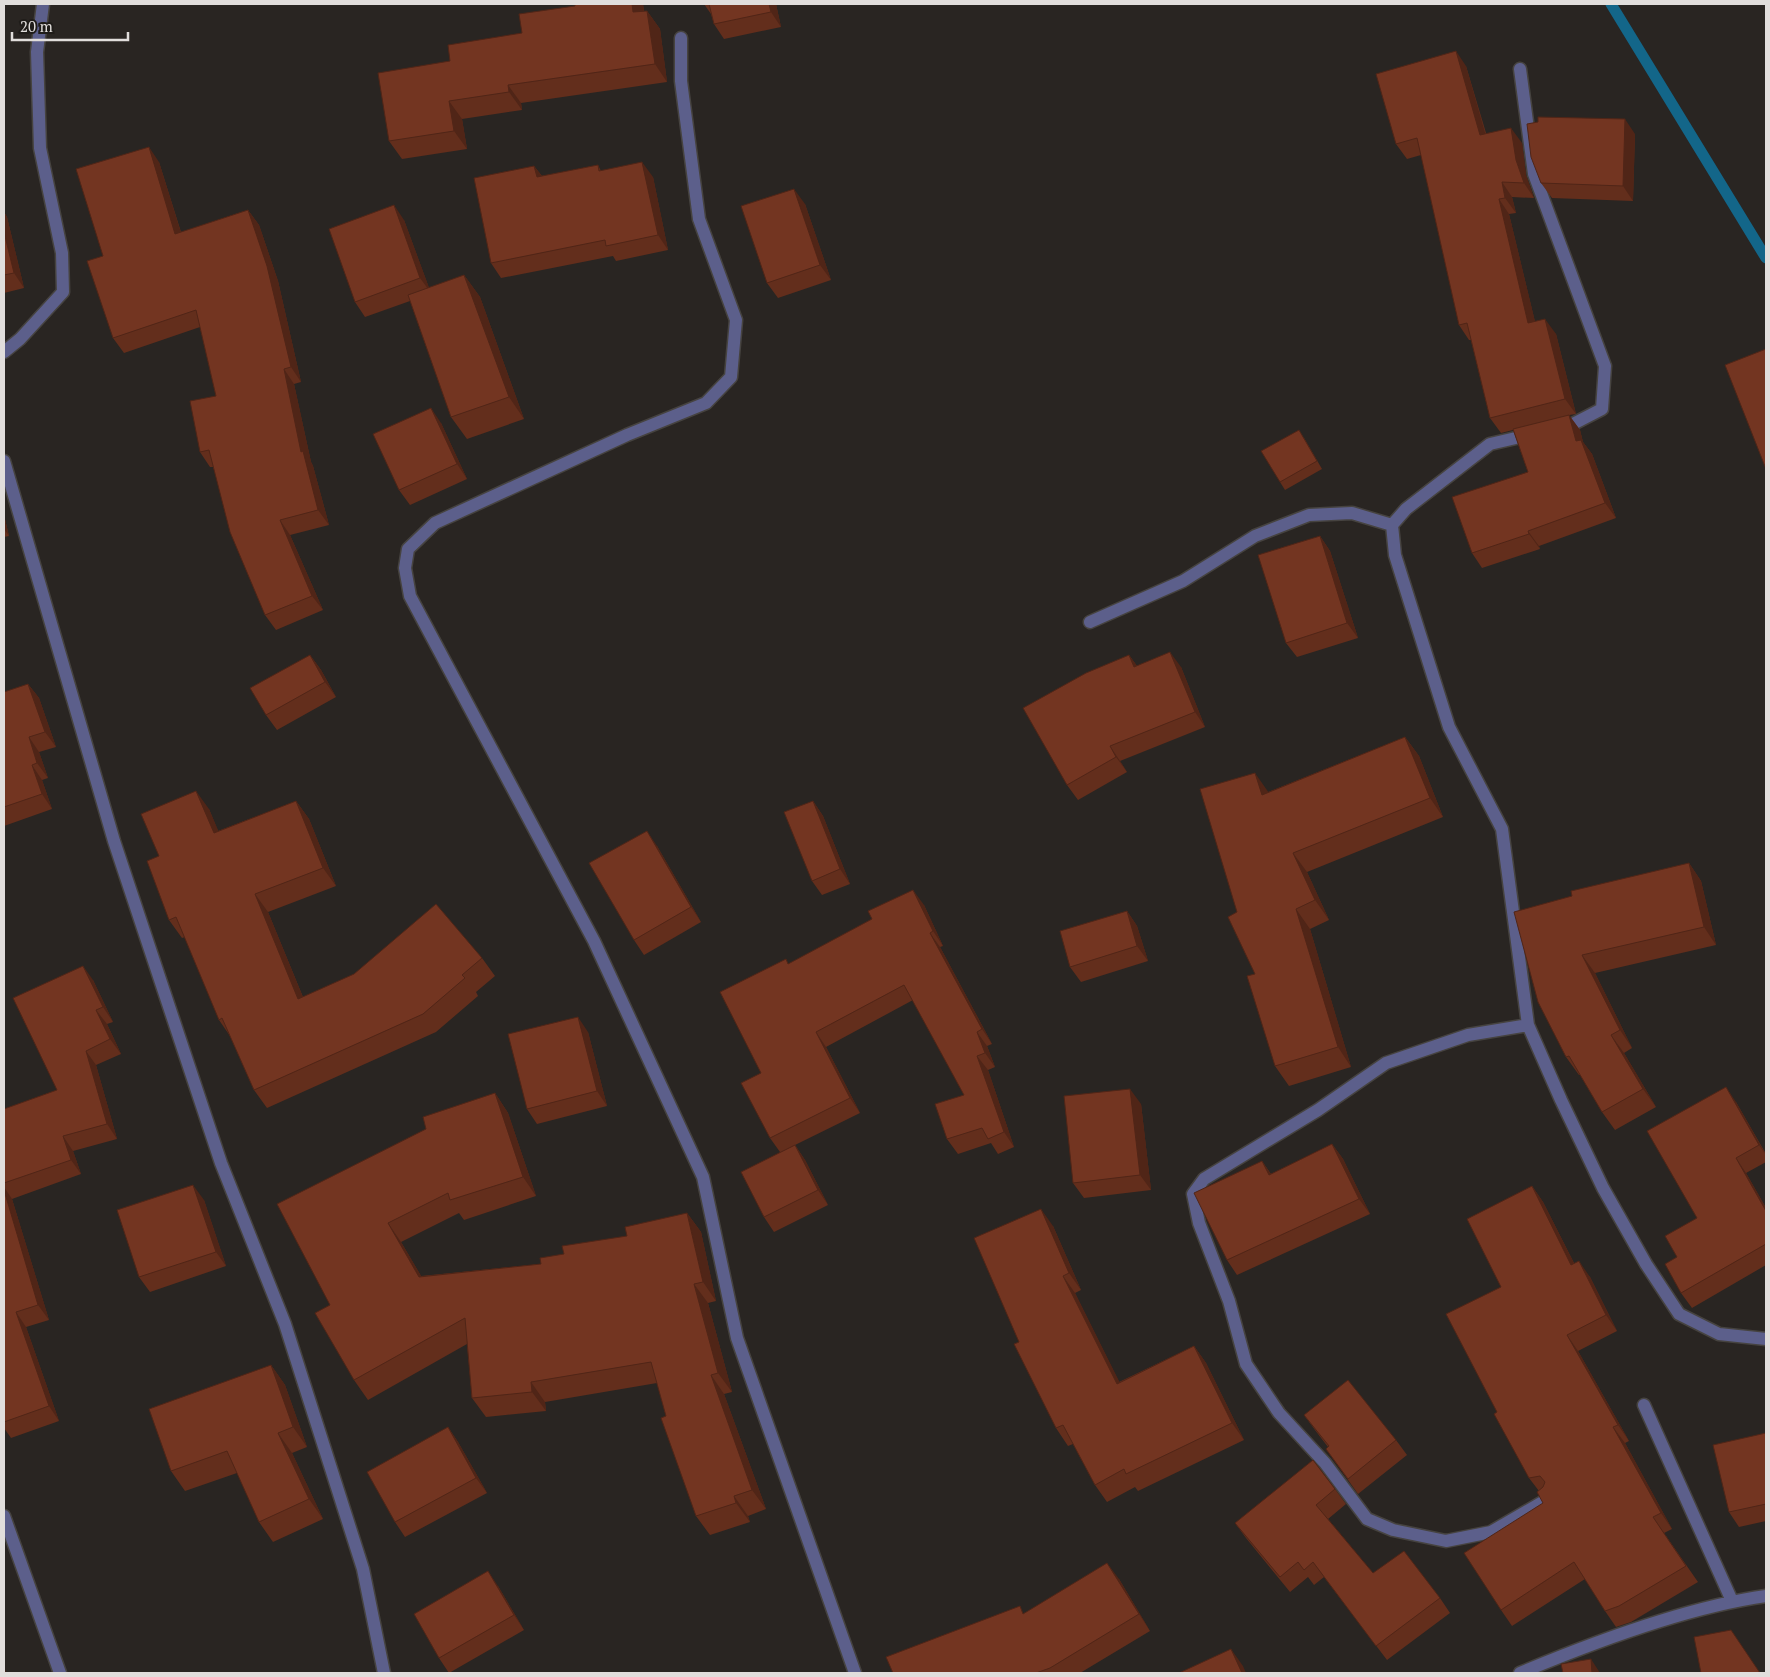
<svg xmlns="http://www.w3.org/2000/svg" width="1770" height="1677" viewBox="0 0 1770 1677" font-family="'PT Serif',serif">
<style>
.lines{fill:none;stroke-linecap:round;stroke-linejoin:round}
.stream{stroke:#136689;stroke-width:11}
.street-casing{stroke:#464340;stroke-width:15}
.street{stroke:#5c5f8b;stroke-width:12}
.wall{fill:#632e1c}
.shaded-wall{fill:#502517}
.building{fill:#733521;stroke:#502517}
</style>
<rect width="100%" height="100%" fill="#292522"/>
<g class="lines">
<path class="stream" d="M 1611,4 L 1766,258"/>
<defs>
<path id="street" d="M 681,38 L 681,81 L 699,219 L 736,320 L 731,377 L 706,403 L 627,435 L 435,523 L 408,549 L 405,568 L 410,596 L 594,941 L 703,1177 L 737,1338 L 855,1673
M 1520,69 L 1534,174 L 1605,366 L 1602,409 L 1573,424 L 1559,427
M 4,352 L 20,339 L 63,292 L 62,253 L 40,148 L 37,52 L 43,4
M 1533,434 L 1490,444 L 1406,509 L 1392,525 L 1395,555 L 1449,727 L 1502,829 L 1528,1025 L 1561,1100 L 1603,1188 L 1646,1264 L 1679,1314 L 1719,1334 L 1766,1339
M 4,461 L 114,841 L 221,1163 L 285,1324 L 363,1569 L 384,1673
M 1090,622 L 1183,581 L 1255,536 L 1309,515 L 1352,513 L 1392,525
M 1528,1025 L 1468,1035 L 1386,1063 L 1318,1110 L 1204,1179 L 1193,1194 L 1199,1223 L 1229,1301 L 1246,1364 L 1279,1413 L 1325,1463 L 1367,1519 L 1393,1530 L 1446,1541 L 1491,1532 L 1548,1499
M 1644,1405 L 1732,1601
M 4,1516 L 60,1673
M 1520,1673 C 1594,1642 1687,1607 1766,1596"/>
</defs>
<use href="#street" class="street-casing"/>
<use href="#street" class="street"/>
</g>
<path class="wall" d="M 575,4 L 643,4 L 644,11 L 647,11 L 660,29 L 667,82 L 521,103 L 522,110 L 462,119 L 467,149 L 402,159 L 389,141 L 450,61 L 522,33 L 575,6 Z
M 704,4 L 776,4 L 781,27 L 724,39 L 714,24 L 711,14 Z
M 1466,66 L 1486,133 L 1522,143 L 1526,175 L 1534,198 L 1512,197 L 1516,213 L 1509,214 L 1535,322 L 1556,334 L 1576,414 L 1569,415 L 1580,430 L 1583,442 L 1592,454 L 1616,518 L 1539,546 L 1540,549 L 1482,568 L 1472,553 L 1528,472 L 1513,430 L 1501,433 L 1490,418 L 1471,340 L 1469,340 L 1459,325 L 1421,155 L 1407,159 L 1396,144 Z
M 1635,134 L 1633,201 L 1552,198 L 1541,183 Z
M 159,162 L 181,232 L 248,210 L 259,225 L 278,281 L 301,382 L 294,384 L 311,462 L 313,466 L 329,525 L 290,535 L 323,610 L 276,630 L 265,615 L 213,467 L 210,467 L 200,452 L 216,396 L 200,327 L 124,353 L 113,338 L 103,256 Z
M 598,165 L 601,171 L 653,177 L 668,250 L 616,261 L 613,256 L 501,278 L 491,263 L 534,166 L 542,176 Z
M 805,204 L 831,280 L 778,298 L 767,283 Z
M 4,212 L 7,217 L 24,288 L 4,293 Z
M 404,220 L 429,288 L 464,275 L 480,297 L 524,419 L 467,439 L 451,417 L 410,301 L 365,317 L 355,302 Z
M 441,423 L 467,479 L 410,505 L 399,490 Z
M 1304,438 L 1322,469 L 1285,490 L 1280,482 Z
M 4,515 L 9,536 L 4,537 Z
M 1320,536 L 1330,551 L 1358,638 L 1297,657 L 1286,643 Z
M 310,655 L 321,670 L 336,697 L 277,730 L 266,715 Z
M 1129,655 L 1137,666 L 1181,667 L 1205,727 L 1120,761 L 1127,772 L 1078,800 L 1067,785 Z
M 28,684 L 39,698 L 56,747 L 39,752 L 48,778 L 42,780 L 52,809 L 4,826 L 4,692 Z
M 1405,737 L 1419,756 L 1443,817 L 1307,872 L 1329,920 L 1310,929 L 1351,1067 L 1289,1086 L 1275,1066 L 1255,974 L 1237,912 L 1268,792 Z
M 296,801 L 309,819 L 336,886 L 268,912 L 303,997 L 482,958 L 495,976 L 476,992 L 478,996 L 436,1032 L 267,1108 L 254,1090 L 230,1036 L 219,1020 L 185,937 L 182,938 L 169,920 L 159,856 L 209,809 L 218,831 Z
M 813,801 L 823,816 L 850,884 L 822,895 L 812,881 Z
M 657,846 L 701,922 L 644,955 L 634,940 Z
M 1689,863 L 1701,881 L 1716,945 L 1595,973 L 1632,1048 L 1624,1053 L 1656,1107 L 1615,1130 L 1602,1112 L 1580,1075 L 1579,1075 L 1566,1057 L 1572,896 Z
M 924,905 L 943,946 L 940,947 L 992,1044 L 987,1046 L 995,1067 L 988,1070 L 1014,1147 L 998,1154 L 991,1143 L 958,1154 L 947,1139 L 964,1095 L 913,1000 L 826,1047 L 860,1113 L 795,1145 L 805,1160 L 828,1205 L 774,1232 L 764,1217 L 780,1152 L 770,1138 L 761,1073 L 789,964 Z
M 1127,911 L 1137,926 L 1148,961 L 1081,982 L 1070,967 Z
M 93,980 L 113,1022 L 107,1024 L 121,1054 L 96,1065 L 117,1139 L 73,1151 L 81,1174 L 12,1199 L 49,1320 L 26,1327 L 59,1421 L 11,1438 L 4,1428 L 4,1109 L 57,1090 Z
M 588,1032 L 607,1106 L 537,1124 L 527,1109 Z
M 495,1093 L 508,1113 L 536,1196 L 464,1220 L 459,1213 L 401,1242 L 421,1276 L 541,1264 L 564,1254 L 627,1236 L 687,1213 L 701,1232 L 716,1301 L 708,1303 L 732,1392 L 724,1394 L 766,1509 L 748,1516 L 750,1522 L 710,1535 L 696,1516 L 666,1416 L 657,1383 L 545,1402 L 546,1411 L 486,1417 L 472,1398 L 467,1344 L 368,1400 L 354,1380 L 330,1305 L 426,1129 Z
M 1736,1102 L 1766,1154 L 1766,1162 L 1746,1173 L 1766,1208 L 1766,1265 L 1692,1308 L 1681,1293 L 1677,1257 L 1697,1218 Z
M 1141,1104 L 1151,1190 L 1084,1198 L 1073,1183 Z
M 1332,1144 L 1343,1159 L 1370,1214 L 1237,1275 L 1227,1260 L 1262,1161 L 1271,1174 Z
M 1532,1186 L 1543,1202 L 1574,1263 L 1590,1277 L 1617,1331 L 1578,1351 L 1629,1441 L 1625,1443 L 1672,1529 L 1664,1533 L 1698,1582 L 1631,1622 L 1616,1627 L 1605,1611 L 1585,1579 L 1512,1626 L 1501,1610 L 1543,1503 L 1539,1491 L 1529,1478 L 1497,1412 L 1501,1287 Z
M 204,1200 L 226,1266 L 150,1292 L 139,1277 Z
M 1053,1226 L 1081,1290 L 1075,1293 L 1119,1382 L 1194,1346 L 1206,1363 L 1244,1440 L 1138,1491 L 1135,1487 L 1107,1502 L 1095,1485 L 1073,1444 L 1068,1446 L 1056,1428 L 1019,1342 Z
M 271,1365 L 285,1385 L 307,1447 L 292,1453 L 323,1519 L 273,1542 L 259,1522 L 237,1473 L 185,1491 L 171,1471 Z
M 1304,1415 L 1396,1440 L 1407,1455 L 1358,1494 L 1326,1449 L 1328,1447 L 1315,1430 Z
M 448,1427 L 458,1442 L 487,1493 L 405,1537 L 395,1522 Z
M 1766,1433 L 1766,1521 L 1739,1527 L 1729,1512 Z
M 1335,1489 L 1346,1504 L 1328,1519 L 1373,1573 L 1440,1598 L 1450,1613 L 1387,1660 L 1324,1577 L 1314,1585 L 1308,1577 L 1290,1592 L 1246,1538 L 1235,1523 Z
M 1119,1579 L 1150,1631 L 1080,1673 L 893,1673 L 1024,1613 Z
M 498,1586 L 524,1630 L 449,1673 L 439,1658 Z"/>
<path class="shaded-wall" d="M 632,4 L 643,4 L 646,30 L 633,12 Z
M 769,4 L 776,4 L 781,27 L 771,12 Z
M 647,11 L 660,29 L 667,82 L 655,64 Z
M 1456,51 L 1466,66 L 1490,150 L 1480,135 Z
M 508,85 L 521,103 L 522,110 L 509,92 Z
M 449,101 L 462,119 L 467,149 L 454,131 Z
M 1625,119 L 1635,134 L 1633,201 L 1623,186 Z
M 1511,128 L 1522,143 L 1526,175 L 1534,198 L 1524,183 L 1516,160 Z
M 149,147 L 159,162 L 186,249 L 175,234 Z
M 642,162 L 653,177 L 668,250 L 658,235 Z
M 534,166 L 545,180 L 537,177 Z
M 1502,182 L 1512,197 L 1516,213 L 1505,198 Z
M 794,189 L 805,204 L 831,280 L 820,265 Z
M 1499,199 L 1509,214 L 1539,338 L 1528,323 Z
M 394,205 L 404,220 L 431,293 L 420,278 Z
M 248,210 L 259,225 L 278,281 L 301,382 L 291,367 Z
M 4,212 L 7,217 L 24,288 L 14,273 L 4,232 Z
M 464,275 L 480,297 L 524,419 L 509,397 Z
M 1545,319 L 1556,334 L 1576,414 L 1565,399 Z
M 284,369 L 294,384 L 311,462 L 313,466 L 329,525 L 318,510 L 301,452 Z
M 431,408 L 441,423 L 467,479 L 457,464 Z
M 1569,415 L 1580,430 L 1583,442 L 1592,454 L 1616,518 L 1605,503 L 1576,441 Z
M 4,515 L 9,536 L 4,529 Z
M 280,520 L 290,535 L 323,610 L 312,596 Z
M 1528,531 L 1539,546 L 1540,549 L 1529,534 Z
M 1320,536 L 1330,551 L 1358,638 L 1347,623 Z
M 1170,652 L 1181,667 L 1205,727 L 1195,712 Z
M 310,655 L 321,670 L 336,697 L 325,682 Z
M 1129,655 L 1140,670 L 1134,667 Z
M 28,684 L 39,698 L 56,747 L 45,732 Z
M 29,737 L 39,752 L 48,778 L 37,763 Z
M 1405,737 L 1419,756 L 1443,817 L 1430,798 Z
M 1110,746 L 1120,761 L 1127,772 L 1116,757 Z
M 32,765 L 42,780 L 52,809 L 42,794 Z
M 1255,773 L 1269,793 L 1262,795 Z
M 196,791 L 209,809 L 227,851 L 214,833 Z
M 296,801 L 309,819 L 336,886 L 323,868 Z
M 813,801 L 823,816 L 850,884 L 840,869 Z
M 647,831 L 657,846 L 701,922 L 691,907 Z
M 1293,853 L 1307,872 L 1329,920 L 1315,900 Z
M 1689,863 L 1701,881 L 1716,945 L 1704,927 Z
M 913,890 L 924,905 L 943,946 L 933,931 Z
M 255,894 L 268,912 L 311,1017 L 298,999 Z
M 1296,909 L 1310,929 L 1351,1067 L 1338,1047 Z
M 1127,911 L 1137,926 L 1148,961 L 1137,946 Z
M 930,933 L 940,947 L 992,1044 L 982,1029 Z
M 1582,955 L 1595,973 L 1632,1048 L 1620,1030 Z
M 83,966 L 93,980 L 113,1022 L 103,1007 Z
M 96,1010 L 107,1024 L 121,1054 L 110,1039 Z
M 578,1017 L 588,1032 L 607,1106 L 597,1091 Z
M 816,1032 L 826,1047 L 860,1113 L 850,1098 Z
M 977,1032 L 987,1046 L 995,1067 L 985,1053 Z
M 1611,1035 L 1624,1053 L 1656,1107 L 1643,1089 Z
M 86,1051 L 96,1065 L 117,1139 L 107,1124 Z
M 977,1056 L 988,1070 L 1014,1147 L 1004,1132 Z
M 1726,1087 L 1736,1102 L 1766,1155 L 1759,1145 Z
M 1130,1089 L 1141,1104 L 1151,1190 L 1140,1175 Z
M 495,1093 L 508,1113 L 536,1196 L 523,1177 Z
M 63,1136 L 73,1151 L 81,1174 L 71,1160 Z
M 1332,1144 L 1343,1159 L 1370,1214 L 1359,1199 Z
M 795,1145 L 805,1160 L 828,1205 L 818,1190 Z
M 1736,1158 L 1746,1173 L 1766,1208 L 1766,1211 Z
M 1262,1161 L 1272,1176 L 1269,1175 Z
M 193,1185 L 204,1200 L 226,1266 L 216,1252 Z
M 1532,1186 L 1543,1202 L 1583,1281 L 1571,1265 Z
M 4,1187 L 12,1199 L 49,1320 L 38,1305 L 4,1190 Z
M 1041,1209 L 1053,1226 L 1081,1290 L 1069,1273 Z
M 687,1213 L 701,1232 L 716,1301 L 703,1282 Z
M 388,1223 L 401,1242 L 433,1296 L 419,1277 Z
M 1579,1261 L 1590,1277 L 1617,1331 L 1606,1315 Z
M 1063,1276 L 1075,1293 L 1129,1401 L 1117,1384 Z
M 694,1284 L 708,1303 L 732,1392 L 718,1373 Z
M 16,1312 L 26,1327 L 59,1421 L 49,1406 Z
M 1567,1335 L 1578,1351 L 1629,1441 L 1618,1425 Z
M 1194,1346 L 1206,1363 L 1244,1440 L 1232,1423 Z
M 271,1365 L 285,1385 L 307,1447 L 293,1427 Z
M 711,1375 L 724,1394 L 766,1509 L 752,1490 Z
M 531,1382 L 545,1402 L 546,1411 L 532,1392 Z
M 448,1427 L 458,1442 L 487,1493 L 476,1478 Z
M 1613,1427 L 1625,1443 L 1672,1529 L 1661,1513 Z
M 278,1433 L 292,1453 L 323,1519 L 309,1499 Z
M 734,1496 L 748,1516 L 750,1522 L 736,1503 Z
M 1107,1563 L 1119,1579 L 1150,1631 L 1139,1614 Z
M 488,1571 L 498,1586 L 524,1630 L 514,1615 Z
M 1231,1649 L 1243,1666 L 1246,1673 L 1242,1673 Z
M 1591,1659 L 1600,1673 L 1592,1673 Z
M 4,1665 L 6,1673 L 4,1673 Z"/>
<path class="building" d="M 575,4 L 632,4 L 633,12 L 647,11 L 655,64 L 508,85 L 509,92 L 449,101 L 454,131 L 389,141 L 378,73 L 450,61 L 448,45 L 522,33 L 519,14 L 575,6 Z
M 709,4 L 769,4 L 771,12 L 714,24 Z
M 1456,51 L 1480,135 L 1511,128 L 1516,160 L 1524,183 L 1502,182 L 1505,198 L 1499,199 L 1528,323 L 1545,319 L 1565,399 L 1490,418 L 1467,323 L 1459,325 L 1417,138 L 1396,144 L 1376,74 Z
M 1538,117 L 1625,119 L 1623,186 L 1541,183 L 1531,157 L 1527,124 L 1538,122 Z
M 149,147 L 175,234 L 248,210 L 267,266 L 291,367 L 284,369 L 301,452 L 303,451 L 318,510 L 280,520 L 312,596 L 265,615 L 230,532 L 209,450 L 200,452 L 190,401 L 216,396 L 196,310 L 113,338 L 87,261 L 103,256 L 76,169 Z
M 642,162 L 658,235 L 606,246 L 605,240 L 491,263 L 474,178 L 534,166 L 537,177 L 598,165 L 599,171 Z
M 794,189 L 820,265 L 767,283 L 741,206 Z
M 394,205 L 420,278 L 355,302 L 329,229 Z
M 4,232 L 14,273 L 4,275 Z
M 464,275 L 509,397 L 451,417 L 408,295 Z
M 1766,349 L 1766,469 L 1725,365 Z
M 431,408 L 457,464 L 399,490 L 373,434 Z
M 1569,415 L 1576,441 L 1581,440 L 1605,503 L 1528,531 L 1529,534 L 1472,553 L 1452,497 L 1528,472 L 1513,429 Z
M 1299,430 L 1317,461 L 1280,482 L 1261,451 Z
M 1320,536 L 1347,623 L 1286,643 L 1258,555 Z
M 1170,652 L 1195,712 L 1110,746 L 1116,757 L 1067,785 L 1023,708 L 1086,673 L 1129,655 L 1134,667 Z
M 310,655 L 325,682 L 266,715 L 250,688 Z
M 28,684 L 45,732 L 29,737 L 37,763 L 32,765 L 42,794 L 4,807 L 4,692 Z
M 1405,737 L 1430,798 L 1293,853 L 1315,900 L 1296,909 L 1338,1047 L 1275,1066 L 1247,976 L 1255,974 L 1228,917 L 1237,912 L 1200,789 L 1255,773 L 1262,795 Z
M 196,791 L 214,833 L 296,801 L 323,868 L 255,894 L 298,999 L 354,974 L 436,904 L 482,958 L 462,975 L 465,978 L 423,1014 L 254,1090 L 222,1018 L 219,1020 L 176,917 L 169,920 L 147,861 L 159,856 L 141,814 Z
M 813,801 L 840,869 L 812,881 L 784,812 Z
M 647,831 L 691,907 L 634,940 L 589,863 Z
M 1689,863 L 1704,927 L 1582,955 L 1620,1030 L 1611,1035 L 1643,1089 L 1602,1112 L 1569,1056 L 1566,1057 L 1538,1002 L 1514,912 L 1572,896 L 1571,891 Z
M 913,890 L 933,931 L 930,933 L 982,1029 L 977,1032 L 985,1053 L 977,1056 L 1004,1132 L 988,1139 L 982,1128 L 947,1139 L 935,1104 L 964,1095 L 904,985 L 816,1032 L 850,1098 L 770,1138 L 741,1083 L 761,1073 L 720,992 L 786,959 L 788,964 L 872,919 L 868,911 Z
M 1127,911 L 1137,946 L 1070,967 L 1060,931 Z
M 83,966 L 103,1007 L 96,1010 L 110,1039 L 86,1051 L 107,1124 L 63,1136 L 71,1160 L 4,1183 L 4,1109 L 57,1090 L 13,998 Z
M 578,1017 L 597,1091 L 527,1109 L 508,1034 Z
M 1726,1087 L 1759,1145 L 1736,1158 L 1766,1211 L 1766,1244 L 1681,1293 L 1665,1264 L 1677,1257 L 1665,1236 L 1697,1218 L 1647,1131 Z
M 1130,1089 L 1140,1175 L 1073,1183 L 1064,1096 Z
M 495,1093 L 523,1177 L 450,1200 L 448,1193 L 388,1223 L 419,1277 L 541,1264 L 540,1258 L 564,1254 L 562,1246 L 627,1236 L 625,1227 L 687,1213 L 703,1282 L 694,1284 L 718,1373 L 711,1375 L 752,1490 L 734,1496 L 736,1503 L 696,1516 L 661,1418 L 666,1416 L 651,1362 L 531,1382 L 532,1392 L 472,1398 L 465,1318 L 354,1380 L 315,1313 L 330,1305 L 277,1204 L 426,1129 L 423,1117 Z
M 1332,1144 L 1359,1199 L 1227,1260 L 1194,1193 L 1262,1161 L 1269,1175 Z
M 795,1145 L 818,1190 L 764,1217 L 741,1172 Z
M 193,1185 L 216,1252 L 139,1277 L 117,1210 Z
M 1532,1186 L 1571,1265 L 1579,1261 L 1606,1315 L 1567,1335 L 1618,1425 L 1613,1427 L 1661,1513 L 1653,1517 L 1686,1566 L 1619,1606 L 1605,1611 L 1574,1562 L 1501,1610 L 1464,1553 L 1543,1503 L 1537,1492 L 1543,1487 L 1545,1482 L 1540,1476 L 1529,1478 L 1494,1414 L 1497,1412 L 1446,1314 L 1501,1287 L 1467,1219 Z
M 4,1190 L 38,1305 L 16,1312 L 49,1406 L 4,1422 Z
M 1041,1209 L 1069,1273 L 1063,1276 L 1117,1384 L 1194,1346 L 1232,1423 L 1126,1474 L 1124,1469 L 1095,1485 L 1063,1425 L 1056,1428 L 1014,1344 L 1019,1342 L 974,1238 Z
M 271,1365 L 293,1427 L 278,1433 L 309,1499 L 259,1522 L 227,1451 L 171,1471 L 149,1409 Z
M 1348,1380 L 1396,1440 L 1348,1479 L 1326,1449 L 1329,1446 L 1304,1415 Z
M 448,1427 L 476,1478 L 395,1522 L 367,1472 Z
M 1766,1433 L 1766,1504 L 1729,1512 L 1713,1445 Z
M 1313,1460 L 1335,1489 L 1316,1505 L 1373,1573 L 1404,1551 L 1440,1598 L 1376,1646 L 1313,1562 L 1304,1570 L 1298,1562 L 1280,1577 L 1235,1523 Z
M 1107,1563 L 1139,1614 L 1050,1668 L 1036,1673 L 893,1673 L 886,1657 L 1020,1606 L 1023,1614 Z
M 488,1571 L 514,1615 L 439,1658 L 414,1614 Z
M 1731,1630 L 1760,1673 L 1701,1673 L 1694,1637 Z
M 1231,1649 L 1242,1673 L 1179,1673 Z
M 1591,1659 L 1592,1673 L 1563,1673 L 1561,1664 Z"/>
<rect width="1770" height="1677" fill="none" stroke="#e1dedc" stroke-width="10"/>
<path d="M12 32v8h116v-8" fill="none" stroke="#e1dedc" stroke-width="2.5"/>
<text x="20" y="32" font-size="15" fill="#e1dedc" stroke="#1f1c19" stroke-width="4" paint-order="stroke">20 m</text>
</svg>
